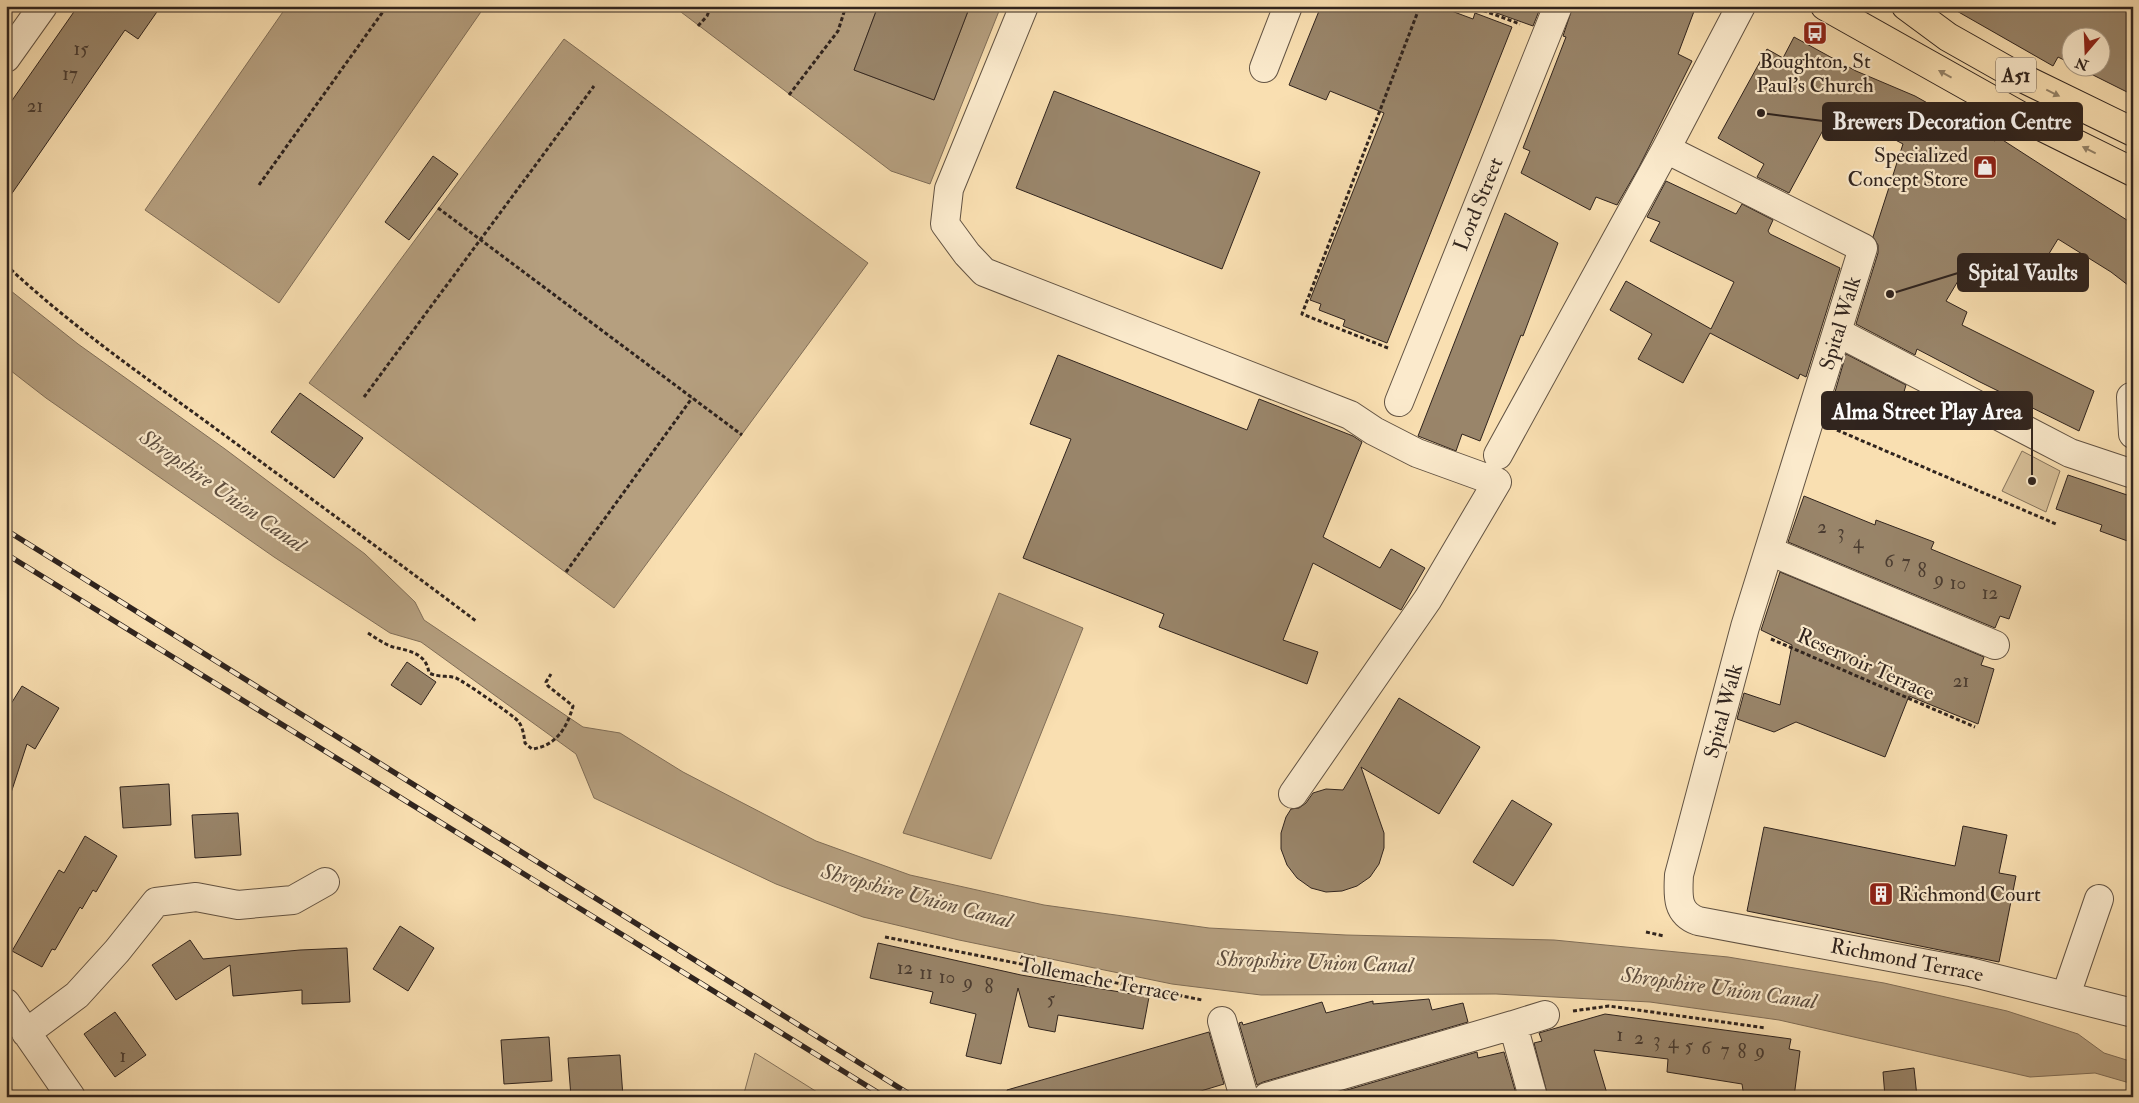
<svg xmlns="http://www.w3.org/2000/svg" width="2139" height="1103" viewBox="0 0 2139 1103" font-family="'IM FELL Double Pica',serif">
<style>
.green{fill:#d7bf98;stroke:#84725b}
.water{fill:#b59f7f;stroke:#806e58}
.building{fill:#99856a;stroke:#30241e}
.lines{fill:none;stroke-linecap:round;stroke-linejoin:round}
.minor-casing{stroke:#625343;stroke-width:30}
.highway-casing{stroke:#30241e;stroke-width:30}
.path{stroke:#30241e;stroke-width:3;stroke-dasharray:4 2.5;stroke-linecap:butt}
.minor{stroke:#fbeacc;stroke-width:28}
.highway{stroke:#f9dfb1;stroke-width:28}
.rail-casing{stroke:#30241e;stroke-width:5.5}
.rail{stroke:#fbeacc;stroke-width:4;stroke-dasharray:11;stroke-linecap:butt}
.oneway{fill:#948268}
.labels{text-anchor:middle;stroke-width:4.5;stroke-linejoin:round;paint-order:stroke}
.number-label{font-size:19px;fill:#4a3c31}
.shield{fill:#fbeacc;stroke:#6d5f52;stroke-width:1}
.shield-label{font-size:20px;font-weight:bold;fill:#30241e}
.poi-label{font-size:21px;fill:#30241e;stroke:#fbeacc}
.street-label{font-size:21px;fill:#30241e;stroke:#fbeacc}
.water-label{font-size:22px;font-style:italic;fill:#5f4f40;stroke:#fbeacc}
.leader{fill:none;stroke:#30241e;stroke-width:2}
.callout-dot{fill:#30241e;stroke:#fbeacc;stroke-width:2}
.callout{fill:#30241e;stroke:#30241e;stroke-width:2}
.callout-label{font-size:22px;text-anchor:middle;font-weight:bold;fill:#fff}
</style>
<rect width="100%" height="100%" fill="#f9dfb1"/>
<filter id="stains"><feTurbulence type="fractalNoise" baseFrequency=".004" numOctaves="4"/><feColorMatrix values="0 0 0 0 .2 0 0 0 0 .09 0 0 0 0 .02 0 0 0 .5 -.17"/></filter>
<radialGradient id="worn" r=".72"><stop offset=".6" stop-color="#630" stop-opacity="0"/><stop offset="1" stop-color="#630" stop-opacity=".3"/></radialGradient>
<path class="green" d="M 2022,451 L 2060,471 L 2046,512 L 2002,491 Z
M 755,1053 L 825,1097 L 743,1097 Z"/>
<path class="water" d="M 287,6 L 485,6 L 279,303 L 145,210 Z
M 673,6 L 878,6 L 854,70 L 934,100 L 970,6 L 1001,6 L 930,184 L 891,171 Z
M 564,39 L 868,263 L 614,608 L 309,383 Z
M 6,287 L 78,344 L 225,449 L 365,554 L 415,602 L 424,620 L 583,727 L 620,733 L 683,772 L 816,841 L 910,875 L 1044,905 L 1209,928 L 1346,935 L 1554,940 L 1728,957 L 1884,983 L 2007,1011 L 2078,1034 L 2104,1053 L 2133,1062 L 2133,1084 L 2095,1073 L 2030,1077 L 1779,1020 L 1650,1002 L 1496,994 L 1261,995 L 1172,984 L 959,940 L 863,917 L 776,884 L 594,798 L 576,754 L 421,642 L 390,633 L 274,557 L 46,398 L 6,367 Z
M 999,593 L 1083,628 L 991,859 L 903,833 Z"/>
<path class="building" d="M 78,6 L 161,6 L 138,39 L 125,30 L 6,202 L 6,109 Z
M 878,6 L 970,6 L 934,100 L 854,70 Z
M 1321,6 L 1438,6 L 1473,19 L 1475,13 L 1512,27 L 1387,343 L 1343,326 L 1345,320 L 1319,310 L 1321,304 L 1310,300 L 1384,113 L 1330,91 L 1326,100 L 1289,85 Z
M 1489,6 L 1541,6 L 1533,26 L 1488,10 Z
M 1573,6 L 1696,6 L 1678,54 L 1692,61 L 1639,167 L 1617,205 L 1596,197 L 1590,210 L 1521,173 L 1530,151 L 1523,148 L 1566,37 L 1563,36 Z
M 1948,6 L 2133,6 L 2133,95 L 2079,68 L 2102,68 L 2102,38 L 2072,38 L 2072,64 L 2058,57 L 2053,66 Z
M 1794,37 L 1856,71 L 1915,96 L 1995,141 L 1998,137 L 2133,224 L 2133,289 L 2111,272 L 2058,239 L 2028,288 L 1973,256 L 1946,301 L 1967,312 L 1962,325 L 2094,391 L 2079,431 L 1978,381 L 1917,349 L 1915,355 L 1856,324 L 1878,253 L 1878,245 L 1873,237 L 1903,144 L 1835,108 L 1789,193 L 1757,177 L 1764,164 L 1718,138 L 1767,49 L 1783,58 Z
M 1054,91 L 1260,172 L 1222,269 L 1016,188 Z
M 433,156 L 458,174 L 409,240 L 385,222 Z
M 1666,181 L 1736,214 L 1742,204 L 1773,220 L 1768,231 L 1770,234 L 1840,268 L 1806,377 L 1800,374 L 1798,379 L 1710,333 L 1683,383 L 1638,359 L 1652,334 L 1610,310 L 1626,281 L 1711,329 L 1734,282 L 1650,241 L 1660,222 L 1647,217 Z
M 1505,213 L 1558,243 L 1523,336 L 1521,335 L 1480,441 L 1462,434 L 1456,451 L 1418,436 Z
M 1846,354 L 1906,385 L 1895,422 L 1835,392 Z
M 1058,355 L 1247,430 L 1259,399 L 1353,436 L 1362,442 L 1323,537 L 1380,568 L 1391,549 L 1425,568 L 1401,610 L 1313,563 L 1283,640 L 1318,652 L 1307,684 L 1159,627 L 1164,614 L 1023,558 L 1071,439 L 1030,424 Z
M 300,393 L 363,438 L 334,478 L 271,432 Z
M 2068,475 L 2133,497 L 2133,543 L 2100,531 L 2102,525 L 2056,509 Z
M 1804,496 L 1875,525 L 1876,520 L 1934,542 L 1931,549 L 2021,586 L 2009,619 L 2000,616 L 1995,628 L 1788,542 Z
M 1780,572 L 1984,657 L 1981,665 L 1994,669 L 1978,724 L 1909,696 L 1885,757 L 1796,722 L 1774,732 L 1737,719 L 1744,693 L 1780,705 L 1792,645 L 1761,630 Z
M 407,662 L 436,682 L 421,705 L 391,685 Z
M 22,686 L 59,708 L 35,749 L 27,744 L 11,793 L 6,792 L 6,712 Z
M 1399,698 L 1480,747 L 1439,814 L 1361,767 L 1384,833 L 1384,848 L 1379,864 L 1370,877 L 1357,886 L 1342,891 L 1326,892 L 1311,888 L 1297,878 L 1287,865 L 1281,849 L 1281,833 L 1286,817 L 1291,809 L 1299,808 L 1306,803 L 1313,793 L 1326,789 L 1343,790 Z
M 169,784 L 171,825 L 123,828 L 120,787 Z
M 1512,800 L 1552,824 L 1513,886 L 1473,862 Z
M 238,813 L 241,855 L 195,858 L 192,815 Z
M 1963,826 L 2007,835 L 1999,873 L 2016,876 L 1999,962 L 1747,911 L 1764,827 L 1955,866 Z
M 85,836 L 117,856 L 96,892 L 93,890 L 82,909 L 80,907 L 55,950 L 52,949 L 42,967 L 12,951 L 59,870 L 64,873 Z
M 400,926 L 434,948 L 408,991 L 373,969 Z
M 190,940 L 203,959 L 300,950 L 347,948 L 350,1002 L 302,1004 L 302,990 L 233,996 L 230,965 L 176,1000 L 152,965 Z
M 878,943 L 1021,975 L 1149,997 L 1143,1029 L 1058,1015 L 1055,1032 L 1029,1027 L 1018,988 L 1001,1064 L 966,1056 L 976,1014 L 930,1003 L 933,992 L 870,978 Z
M 1429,999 L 1432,1010 L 1463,1003 L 1468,1022 L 1263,1082 L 1257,1085 L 1239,1023 L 1242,1022 L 1243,1025 L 1322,1002 L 1326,1013 L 1373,1001 L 1373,1004 Z
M 115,1012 L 146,1055 L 115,1077 L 84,1034 Z
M 1605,1014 L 1791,1039 L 1789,1049 L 1800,1051 L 1794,1097 L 1744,1097 L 1742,1084 L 1667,1072 L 1668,1059 L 1594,1050 L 1608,1097 L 1548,1097 L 1534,1043 L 1542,1041 L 1539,1033 Z
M 1209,1032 L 1224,1084 L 1181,1097 L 1008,1097 L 1007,1090 Z
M 549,1037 L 552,1081 L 504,1084 L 501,1040 Z
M 1477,1052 L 1478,1058 L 1504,1052 L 1517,1097 L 1323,1097 Z
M 620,1055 L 623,1097 L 571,1097 L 568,1058 Z
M 1914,1068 L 1917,1097 L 1885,1097 L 1883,1072 Z"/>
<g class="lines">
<defs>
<path id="minor" d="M 1024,6 L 949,189 L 945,224 L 967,254 L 984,272 L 1350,415 L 1374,431 L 1417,453 L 1497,482 L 1428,599 L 1293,794
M 1741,6 L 1666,149 L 1863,248 L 1745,627 L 1679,875 C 1678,895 1676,913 1698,921 L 1970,972 L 2133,1013
M 6,58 L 43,6
M 1264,68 L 1288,6
M 1837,332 L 2070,453 L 2133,474
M 2131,397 L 2133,434
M 1399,402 L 1558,6
M 1498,455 L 1666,149
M 1769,551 L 1995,645
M 2066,995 L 2099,899
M 6,1003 L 71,1097
M 1222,1021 L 1244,1097
M 1513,1025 L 1545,1015
M 26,1033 L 77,995 L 117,951 L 156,902 L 196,897 L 238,905 L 293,900 L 325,882
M 1267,1097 L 1513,1025 L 1533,1097"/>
<path id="highway" d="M 1825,6 L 2026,119 L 2133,172
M 1906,6 L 1948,37 L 2010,72 L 2133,132"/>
</defs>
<use href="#minor" class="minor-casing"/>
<use href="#highway" class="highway-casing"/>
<path class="path" d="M 1471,6 L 1520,24
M 698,26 L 707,16 L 711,6
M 789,95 L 838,31 L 846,6
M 259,185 L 387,6
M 438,208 L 742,435
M 6,265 C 69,324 139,373 208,423 C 298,489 387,554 476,621
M 1388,348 L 1302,314 L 1420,6
M 364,397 L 594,86
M 1837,430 L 2056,524
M 566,572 L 692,398
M 368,633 C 376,638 384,644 393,647 C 410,651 426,653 429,673 C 440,678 448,675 456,678 C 463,681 513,715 518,721 C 523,727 524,736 525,743 L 532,749 C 556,746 567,728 573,706 L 548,686 L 546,682 L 551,674
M 1771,639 L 1975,727
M 1646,932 L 1664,936
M 885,937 L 1202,1000
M 1573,1011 L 1609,1006 L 1766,1028"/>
<use href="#minor" class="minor"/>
<use href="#highway" class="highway"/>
<defs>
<path id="rail" d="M 6,530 L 914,1097
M 6,554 L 885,1097"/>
</defs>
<use href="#rail" class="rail-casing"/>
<use href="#rail" class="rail"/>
</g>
<defs><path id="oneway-solid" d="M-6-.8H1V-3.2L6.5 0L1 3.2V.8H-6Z" transform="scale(1.25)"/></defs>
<g class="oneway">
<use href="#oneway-solid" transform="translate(1945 74) rotate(-151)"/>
<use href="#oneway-solid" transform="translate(2053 93) rotate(26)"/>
<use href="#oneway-solid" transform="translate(2089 150) rotate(-153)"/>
</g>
<defs>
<symbol id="bus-square" viewBox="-11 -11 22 22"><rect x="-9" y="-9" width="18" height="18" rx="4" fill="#8f2418" stroke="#fbeacc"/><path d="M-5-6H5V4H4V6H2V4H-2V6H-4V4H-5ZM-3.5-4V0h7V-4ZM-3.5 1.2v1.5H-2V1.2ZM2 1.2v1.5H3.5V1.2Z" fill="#fff"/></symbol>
<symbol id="shop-square" viewBox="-11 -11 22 22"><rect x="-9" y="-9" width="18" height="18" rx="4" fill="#8f2418" stroke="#fbeacc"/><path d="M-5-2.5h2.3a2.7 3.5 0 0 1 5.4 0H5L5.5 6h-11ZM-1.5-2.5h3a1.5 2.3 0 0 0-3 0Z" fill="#fff"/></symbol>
<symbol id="building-square" viewBox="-11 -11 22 22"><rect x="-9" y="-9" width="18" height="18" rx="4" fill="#8f2418" stroke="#fbeacc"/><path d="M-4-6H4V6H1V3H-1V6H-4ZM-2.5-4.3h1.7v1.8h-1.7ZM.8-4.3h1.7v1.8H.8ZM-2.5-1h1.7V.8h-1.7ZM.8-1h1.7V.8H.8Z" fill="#fff"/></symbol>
</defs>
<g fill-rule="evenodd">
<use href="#bus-square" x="1801" y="19" width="28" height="28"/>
<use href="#shop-square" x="1971" y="153" width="28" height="28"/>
<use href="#building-square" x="1867" y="880" width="28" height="28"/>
</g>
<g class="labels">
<g class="number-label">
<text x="81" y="55">15</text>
<text x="70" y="80">17</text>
<text x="35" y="112">21</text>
<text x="1822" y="533">2</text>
<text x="1841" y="538">3</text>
<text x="1858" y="548">4</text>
<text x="1889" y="567">6</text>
<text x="1906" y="568">7</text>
<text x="1922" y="577">8</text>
<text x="1939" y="585">9</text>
<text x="1958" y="589">10</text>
<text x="1990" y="599">12</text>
<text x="1961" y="687">21</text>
<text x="905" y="974">12</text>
<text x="926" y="979">11</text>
<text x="947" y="983">10</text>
<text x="968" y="988">9</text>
<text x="989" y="993">8</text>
<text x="1051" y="1005">5</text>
<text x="1620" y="1041">1</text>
<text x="1639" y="1044">2</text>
<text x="1657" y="1046">3</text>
<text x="1673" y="1048">4</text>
<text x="1689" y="1052">5</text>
<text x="1706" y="1054">6</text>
<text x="1725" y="1056">7</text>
<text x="1760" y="1057">9</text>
<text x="1742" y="1058">8</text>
<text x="123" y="1062">1</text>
</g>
<rect class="shield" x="1996" y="57.5" width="40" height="35" rx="4"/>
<g class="shield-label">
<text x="2016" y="82">A51</text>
</g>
<g class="poi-label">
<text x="1815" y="68">Boughton, St<tspan x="1815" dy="24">Paul's Church</tspan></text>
<text x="1968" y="162" text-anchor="end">Specialized<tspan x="1968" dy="24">Concept Store</tspan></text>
<text x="1898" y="901" text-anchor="start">Richmond Court</text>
</g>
<g class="street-label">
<text transform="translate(1478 204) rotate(-68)" y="7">Lord Street</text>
<text transform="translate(1840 323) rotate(-73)" y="7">Spital Walk</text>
<text transform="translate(1866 664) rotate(24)" y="7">Reservoir Terrace</text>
<text transform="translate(1723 711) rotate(-75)" y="7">Spital Walk</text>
<text transform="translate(1907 960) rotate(11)" y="7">Richmond Terrace</text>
<text transform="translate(1099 979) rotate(11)" y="7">Tollemache Terrace</text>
</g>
<g class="water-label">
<text transform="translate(223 490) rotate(35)" y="8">Shropshire Union Canal</text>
<text transform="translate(917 895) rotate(15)" y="8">Shropshire Union Canal</text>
<text transform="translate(1315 961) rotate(2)" y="8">Shropshire Union Canal</text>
<text transform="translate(1719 987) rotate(8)" y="8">Shropshire Union Canal</text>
</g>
</g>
<path class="leader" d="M1761 113L1823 121M1890 294L1958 273M2032 481L2032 411"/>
<g class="callout-dot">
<circle cx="1761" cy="113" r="5"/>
<circle cx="1890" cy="294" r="5"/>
<circle cx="2032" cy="481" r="5"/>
</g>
<g class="callout">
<rect x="1823" y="103" width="259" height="37" rx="5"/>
<rect x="1958" y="254" width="130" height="37" rx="5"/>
<rect x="1822" y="392" width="210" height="37" rx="5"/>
</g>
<g class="callout-label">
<text x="1952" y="129">Brewers Decoration Centre</text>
<text x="2023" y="280">Spital Vaults</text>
<text x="1927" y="419">Alma Street Play Area</text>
</g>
<rect width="2139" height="1103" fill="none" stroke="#f9dfb1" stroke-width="25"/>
<rect x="8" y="8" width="2124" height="1088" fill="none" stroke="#30241e" stroke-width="2.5"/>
<rect x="12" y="12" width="2114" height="1078" fill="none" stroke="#30241e"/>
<g transform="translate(2086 52) rotate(199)"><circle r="24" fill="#fbeacc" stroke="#aa9b86"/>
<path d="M0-4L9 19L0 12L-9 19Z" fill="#8f2418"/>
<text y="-8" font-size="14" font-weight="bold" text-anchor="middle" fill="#30241e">N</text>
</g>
<rect width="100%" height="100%" filter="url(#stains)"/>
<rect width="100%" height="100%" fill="url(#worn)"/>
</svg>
